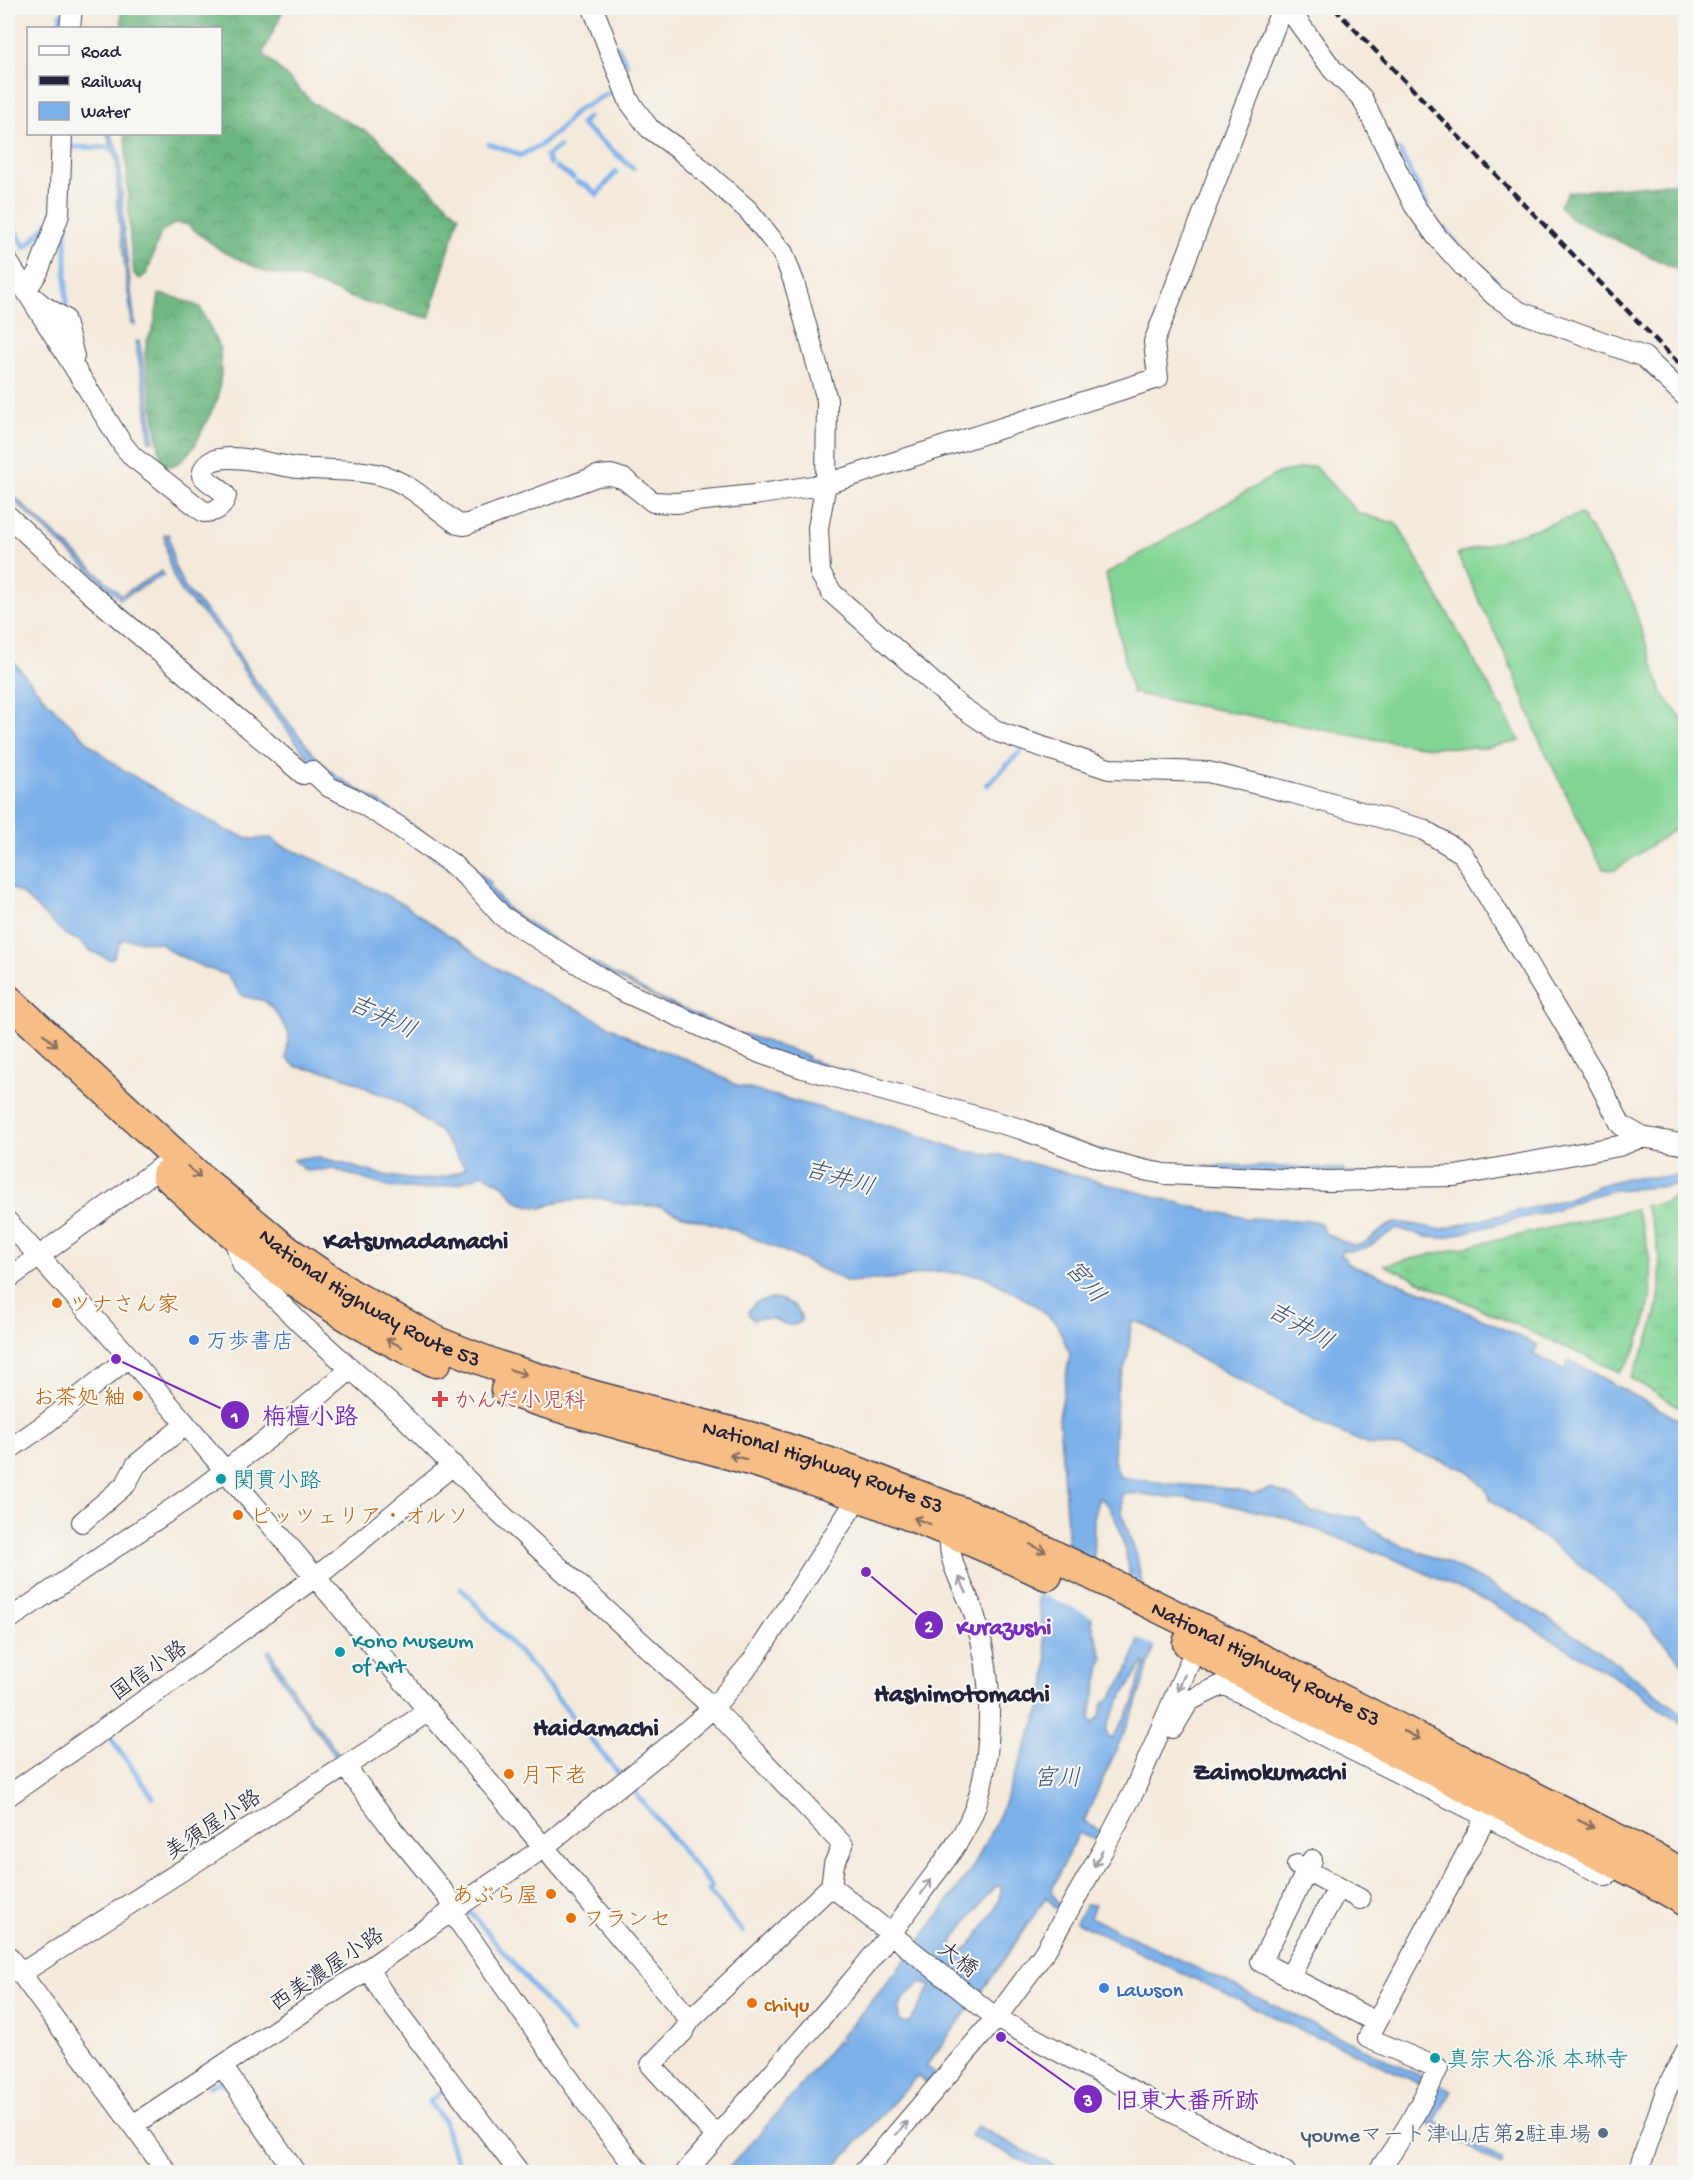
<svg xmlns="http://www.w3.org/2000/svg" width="1693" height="2180" viewBox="0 0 1693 2180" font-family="'Gochi Hand','Klee One',sans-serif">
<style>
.grass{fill:url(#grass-tufts);stroke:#527c68;stroke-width:1.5}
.forest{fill:url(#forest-crowns);stroke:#466c5d;stroke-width:1.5}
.pitch{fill:#83d596;stroke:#527c68;stroke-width:1.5}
.water{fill:#7cb1ea;stroke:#4f6a92;stroke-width:1.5;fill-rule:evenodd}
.pier{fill:#f4eadb}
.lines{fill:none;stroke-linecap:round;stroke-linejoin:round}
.stream{stroke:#7cb1ea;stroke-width:5}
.minor-casing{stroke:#424053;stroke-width:22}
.highway-casing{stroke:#424053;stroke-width:33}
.minor{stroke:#fff;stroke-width:20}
.highway{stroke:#f6be86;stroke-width:30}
.rail{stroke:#22223b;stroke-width:4.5;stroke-dasharray:9 4.5;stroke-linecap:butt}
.oneway{stroke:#8c7060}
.oneway2{stroke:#9c9ca7}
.food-dot{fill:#e8710a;stroke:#f6f6f2;stroke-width:2}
.shop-dot{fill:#3f7fe0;stroke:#f6f6f2;stroke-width:2}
.health-dot{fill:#e0444e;stroke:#f6f6f2;stroke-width:2}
.culture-dot{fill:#0f9aa8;stroke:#f6f6f2;stroke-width:2}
.service-dot{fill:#5c6f8a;stroke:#f6f6f2;stroke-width:2}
.labels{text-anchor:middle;stroke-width:4.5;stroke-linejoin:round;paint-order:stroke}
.street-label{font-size:22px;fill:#22223b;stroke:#f6f6f2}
.food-label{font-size:22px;fill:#c56008;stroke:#f6f6f2;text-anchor:start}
.shop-label{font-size:22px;fill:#366cbe;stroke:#f6f6f2;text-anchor:start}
.health-label{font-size:22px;fill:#be3a42;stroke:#f6f6f2;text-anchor:start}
.culture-label{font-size:22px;fill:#0d838f;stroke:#f6f6f2;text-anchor:start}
.service-label{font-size:22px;fill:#4e5e75;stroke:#f6f6f2;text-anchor:end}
.water-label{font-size:24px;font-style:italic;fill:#425478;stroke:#f6f6f2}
.quarter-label{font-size:26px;font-weight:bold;fill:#22223b;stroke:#f6f6f2}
.leader{fill:none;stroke:#7b2cbf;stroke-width:2}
.callout-dot{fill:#7b2cbf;stroke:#f6f6f2;stroke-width:2}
.mark-label{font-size:18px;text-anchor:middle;font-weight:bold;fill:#fff}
.callout-label{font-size:24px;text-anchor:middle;font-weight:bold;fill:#7b2cbf;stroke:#f6f6f2;stroke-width:4.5;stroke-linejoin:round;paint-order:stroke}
</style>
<defs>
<pattern id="grass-tufts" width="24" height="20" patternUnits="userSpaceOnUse" patternTransform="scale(1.5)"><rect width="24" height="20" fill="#83d596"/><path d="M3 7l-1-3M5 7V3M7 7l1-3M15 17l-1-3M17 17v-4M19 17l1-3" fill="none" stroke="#71b782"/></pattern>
<pattern id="forest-crowns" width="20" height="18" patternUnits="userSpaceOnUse" patternTransform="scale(1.5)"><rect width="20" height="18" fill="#6ab67f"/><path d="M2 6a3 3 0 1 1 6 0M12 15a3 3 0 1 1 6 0" fill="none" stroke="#579469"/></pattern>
</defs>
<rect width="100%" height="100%" fill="#f6f6f2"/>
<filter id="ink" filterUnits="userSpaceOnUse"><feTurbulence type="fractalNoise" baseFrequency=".0167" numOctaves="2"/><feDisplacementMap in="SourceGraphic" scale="12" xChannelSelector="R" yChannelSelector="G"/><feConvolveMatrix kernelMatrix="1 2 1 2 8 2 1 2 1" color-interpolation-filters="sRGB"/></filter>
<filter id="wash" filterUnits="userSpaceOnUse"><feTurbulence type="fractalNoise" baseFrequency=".008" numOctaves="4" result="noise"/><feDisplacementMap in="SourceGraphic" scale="24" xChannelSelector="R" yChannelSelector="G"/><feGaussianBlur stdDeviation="1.35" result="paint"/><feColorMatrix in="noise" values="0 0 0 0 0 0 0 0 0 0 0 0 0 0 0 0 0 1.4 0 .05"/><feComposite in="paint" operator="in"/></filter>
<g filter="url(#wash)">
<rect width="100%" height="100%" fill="#f4eadb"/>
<path class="grass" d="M 1682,1192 L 1685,1192 L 1685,1410 L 1630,1378 C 1663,1319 1671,1270 1645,1206 L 1663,1203 Z
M 1635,1209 C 1654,1251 1657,1297 1639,1340 C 1634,1353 1630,1363 1620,1372 L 1384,1265 Z"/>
<path class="forest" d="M 121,8 L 284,8 L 263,53 L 313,103 L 374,136 L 459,216 L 429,318 L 360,301 L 304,279 L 266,272 L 222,251 L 186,224 L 175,223 L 161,232 L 147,273 L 140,279 L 134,274 L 130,239 L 125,134 L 220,134 L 220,28 L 122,28 Z
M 1685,176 L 1685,273 L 1570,218 L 1560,206 L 1568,192 L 1673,183 Z
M 159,294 L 177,298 L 200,307 L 220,349 L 221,373 L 218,398 L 194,447 L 181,461 L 173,466 L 163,465 L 160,454 L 145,354 L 147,341 L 154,326 Z"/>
<path class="pitch" d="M 1314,466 L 1358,513 L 1397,524 L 1520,741 L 1486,748 L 1429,747 L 1366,738 L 1132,693 L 1106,574 L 1278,473 Z
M 1581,514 L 1630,595 L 1662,693 L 1685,723 L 1685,822 L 1615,870 L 1603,869 L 1539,739 L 1515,675 L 1457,554 Z"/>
<path class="water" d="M 107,134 L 111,134 L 120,157 L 124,232 L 135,325 L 132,324 L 117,204 L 117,164 Z
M 139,341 L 146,377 L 154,441 L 149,441 L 146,399 L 135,342 Z
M 8,491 L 121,595 L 162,571 L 164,575 L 120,599 L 8,495 Z
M 169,534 L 174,565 L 185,588 L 225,632 L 251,675 L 316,757 L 339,778 L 376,800 L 452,853 L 467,861 L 491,883 L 490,887 L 509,910 L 565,947 L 656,997 L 739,1034 L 744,1034 L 808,1056 L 807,1059 L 1109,1153 L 1168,1164 L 1214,1167 L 1221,1165 L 1342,1169 L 1346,1173 L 1451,1175 L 1165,1171 L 749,1046 L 546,942 L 316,768 L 250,681 L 221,633 L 183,594 L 174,578 L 169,563 L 164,535 Z
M 8,655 L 42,696 L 90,744 L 118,767 L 225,830 L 251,839 L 272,838 L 280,845 L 314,859 L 403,904 L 495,967 L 553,999 L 578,1009 L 640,1043 L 689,1060 L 738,1086 L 900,1129 L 964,1151 L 1000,1155 L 1194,1207 L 1246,1218 L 1315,1221 L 1320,1223 L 1325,1233 C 1334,1238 1345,1244 1355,1245 C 1368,1246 1381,1225 1396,1223 C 1406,1221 1429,1229 1442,1229 L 1567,1199 L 1597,1186 L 1626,1178 L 1685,1176 L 1685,1185 L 1615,1190 L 1587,1197 L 1557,1209 L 1443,1238 L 1427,1237 L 1396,1228 C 1374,1242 1372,1251 1342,1251 L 1340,1256 L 1345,1258 L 1346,1263 L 1428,1294 L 1538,1345 L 1533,1354 L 1565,1370 L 1569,1360 L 1685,1423 L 1685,1666 L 1636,1611 L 1576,1562 L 1491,1500 L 1484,1487 L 1467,1470 L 1401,1447 L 1369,1445 L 1322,1425 L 1188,1352 L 1146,1325 L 1137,1322 L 1131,1323 L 1128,1356 L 1117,1390 L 1114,1460 L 1120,1477 L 1172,1484 L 1223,1488 L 1253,1494 L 1271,1489 L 1293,1497 L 1311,1512 L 1360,1518 L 1383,1538 L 1443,1561 L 1484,1581 L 1546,1617 L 1607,1656 L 1685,1716 L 1685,1727 L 1625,1683 L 1493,1604 L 1399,1561 L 1286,1518 L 1207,1500 L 1122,1493 L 1122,1514 L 1137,1557 L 1154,1649 L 1134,1710 L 1084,1821 L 1103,1833 L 1098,1841 L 1078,1833 L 1051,1891 L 1060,1907 L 1057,1910 L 1046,1897 L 993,1976 L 926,2066 L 934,2074 L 927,2083 L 917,2076 L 830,2172 L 725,2172 L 783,2107 L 837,2041 L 840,2043 L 842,2040 L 840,2037 L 878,1994 L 923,1937 L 972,1868 L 999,1816 L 1040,1710 L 1046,1683 L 1047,1656 L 1037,1597 L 1068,1539 L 1059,1418 L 1070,1354 L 1056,1323 L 1032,1303 L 984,1276 L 935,1271 L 902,1278 L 848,1282 L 784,1251 L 732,1229 L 680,1215 L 660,1206 L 624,1205 L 599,1198 L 560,1201 L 542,1208 L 531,1206 L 518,1202 L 503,1185 L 483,1174 L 457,1184 L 424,1189 L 388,1187 L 333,1169 L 306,1171 L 293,1160 C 316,1153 335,1161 357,1168 C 392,1178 433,1188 466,1168 L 438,1130 L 428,1124 L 409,1108 L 390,1097 L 372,1091 L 356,1082 L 334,1073 L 297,1067 L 286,1058 L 289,1033 L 277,1014 L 265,1001 L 242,996 L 227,975 L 203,967 L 170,951 L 161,943 L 123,939 L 119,944 L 113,958 L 108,959 L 89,950 L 78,940 L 66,935 L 21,893 L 8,886 ZM 1099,1497 L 1108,1505 L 1119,1527 L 1128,1563 L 1138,1643 L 1126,1674 L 1111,1697 L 1102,1705 L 1100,1716 L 1093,1725 L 1090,1718 L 1103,1657 L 1092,1624 L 1094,1514 ZM 1144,1662 L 1146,1663 L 1140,1676 L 1134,1702 L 1113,1738 L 1109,1738 L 1106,1730 C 1115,1706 1130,1684 1144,1662 ZM 995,1886 L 1001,1886 C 1003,1903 974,1944 960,1954 L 954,1953 L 951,1948 L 953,1940 ZM 922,1982 L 931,1986 L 911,2021 L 906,2023 L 900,2021 C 894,2005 910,1991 922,1982 Z
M 769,1299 C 773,1299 779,1299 783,1300 C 792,1303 812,1320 794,1325 C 787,1327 782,1322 776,1320 C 769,1317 760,1318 753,1319 L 749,1315 L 748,1311 L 756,1302 Z
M 270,1650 L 299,1701 L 345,1762 L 340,1763 C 314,1727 287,1692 267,1652 Z
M 1086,1904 L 1095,1905 L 1090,1917 L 1452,2091 L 1435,2120 L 1503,2161 L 1500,2166 L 1424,2120 L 1437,2098 L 1423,2085 L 1322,2038 L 1315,2037 L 1076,1922 Z
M 977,2126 L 1065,2172 L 1066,2172 L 1045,2172 L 973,2137 L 970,2135 Z"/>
<path class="pier" d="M 1061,1546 L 1095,1562 L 1095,1618 L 1037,1592 Z
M 1127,1576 L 1145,1585 L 1157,1647 L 1134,1637 Z"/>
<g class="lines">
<path class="stream" d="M 60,28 L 61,14
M 617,46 L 627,64
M 588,117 L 581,124 L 633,168
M 489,144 L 516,153 L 519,156 L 539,146 L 558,131 L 577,110 L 613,91 L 615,87 L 613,83
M 66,147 L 114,148
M 1399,150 L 1427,205
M 550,164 L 546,156 L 559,147
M 556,167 L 573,178
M 577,182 L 587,186 L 597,195 L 616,172
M 8,217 L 25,248 L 48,224
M 66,219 L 66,308
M 1445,229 L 1460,248 L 1497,282
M 987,785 L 1022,750
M 461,1588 L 535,1670 L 620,1775
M 107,1733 L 153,1797
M 630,1786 L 712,1887 L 708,1890 L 743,1932
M 466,1907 L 572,2033
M 209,2086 L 220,2082 L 227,2086
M 449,2086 L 429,2102 L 445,2122 L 449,2141 L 458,2163"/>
</g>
</g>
<g filter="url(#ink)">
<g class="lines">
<defs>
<path id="minor" d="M 593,8 L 629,101 L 640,116 L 649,128 L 681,151 L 748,210 L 783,253 L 794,282 L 827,400 L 826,484 L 818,528 L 820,573 L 832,593 L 957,704 L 998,732 L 1109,769 L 1208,772 L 1293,793 L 1422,829 L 1462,853 L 1595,1075 L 1621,1125 L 1642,1137 L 1686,1145
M 1288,8 L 1333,70 L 1362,98 L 1414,205 L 1437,237 L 1464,267 L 1495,296 L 1520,312 L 1644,357 L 1686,397
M 70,28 L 72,8
M 62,134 L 59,215 L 38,272 L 26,291 L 42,305 L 64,318 L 74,356
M 8,262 L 123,445 L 133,457 L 204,512 C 217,512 222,508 226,496 C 220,487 209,484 202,475 C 203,469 206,464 212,461 C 235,452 275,466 299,468 C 328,471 362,468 390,478 C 416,488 435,509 458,524 L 465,525 L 597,476 L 611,475 L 624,479 L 653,502 L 676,503 L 754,495 L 826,484 L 1158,378 L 1154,342 L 1282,8
M 8,516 L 90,593 L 303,774 L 312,771 L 329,787 L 351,797 L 398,826 L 452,864 L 470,880 L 502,916 L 620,990 L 760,1053 L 803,1068 L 1021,1129 L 1101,1159 L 1143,1170 L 1165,1174 L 1329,1181 L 1372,1180 L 1389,1177 L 1455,1176 L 1619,1146 L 1642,1137
M 8,1222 L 129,1357 L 690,2020
M 233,1236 L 243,1266 L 301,1324 L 398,1411 L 498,1511 L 713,1708 L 843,1845 L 834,1864 L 831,1886 L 690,2020 L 683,2032 L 651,2065 L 716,2136
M 8,1279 L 159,1168
M 8,1450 L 44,1425 L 129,1357
M 82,1522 L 126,1484 L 136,1465 L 185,1425
M 8,1620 L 191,1496 L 266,1440 L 351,1369
M 1173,1728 L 1189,1701 L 1224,1684 L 1334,1741 L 1606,1876 L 1613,1861
M 345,1766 L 392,1829 L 451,1901 L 452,1912 L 594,2114 L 639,2172
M 8,1796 L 179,1676 L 325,1570 L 453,1465
M 1312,1860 L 1261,1962 L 1376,2022
M 1297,1865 L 1360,1899
M 831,1886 L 996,2018 L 1285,2172
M 8,1956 L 167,2172
M 368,1969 L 383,1993 L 519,2172
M 20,1974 L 391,1737 L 428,1711
M 1290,1976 L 1338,1888
M 222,2066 L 295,2172
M 133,2125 L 368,1969 L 543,1848 L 585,1813 L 675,1741 L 713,1708 L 754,1659 L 859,1496
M 686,2172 C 765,2078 852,1990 923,1890 C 942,1864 965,1837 976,1805 C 985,1778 989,1745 989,1716 C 990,1684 984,1647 975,1617 C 966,1585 939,1556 955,1523
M 864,2172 L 996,2018 L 1044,1953 L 1103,1850 L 1134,1791 L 1200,1638
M 1378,2172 C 1402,2139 1421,2105 1438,2068 L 1368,2038 L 1486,1817
M 1638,2172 L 1666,2091 L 1686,2051"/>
<g id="highway">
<path id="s1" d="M 8,1000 L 200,1178 L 287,1251 L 350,1294 L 437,1342 L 498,1366 L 594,1396 L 757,1439 L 857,1472 L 986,1522 L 1202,1629 L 1662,1862 L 1686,1877"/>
<path d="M 167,1175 C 248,1251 334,1318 436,1362"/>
<path d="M 506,1390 C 585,1417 666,1435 746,1459 C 849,1489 950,1529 1047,1575"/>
<path d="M 1188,1643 L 1276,1691 L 1646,1878 L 1686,1901"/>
</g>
</defs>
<use href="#minor" class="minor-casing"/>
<use href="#highway" class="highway-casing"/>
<use href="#minor" class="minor"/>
<use href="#highway" class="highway"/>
<path class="rail" d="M 1334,8 L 1686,371"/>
</g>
<defs><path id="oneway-shaft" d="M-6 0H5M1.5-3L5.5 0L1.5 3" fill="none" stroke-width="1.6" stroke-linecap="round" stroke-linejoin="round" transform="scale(1.5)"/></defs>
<g class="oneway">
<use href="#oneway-shaft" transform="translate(50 1040) rotate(43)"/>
<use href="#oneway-shaft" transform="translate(194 1172) rotate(42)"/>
<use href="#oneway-shaft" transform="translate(394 1343) rotate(-154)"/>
<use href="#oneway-shaft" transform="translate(518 1372) rotate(17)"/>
<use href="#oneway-shaft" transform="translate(738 1457) rotate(-165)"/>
<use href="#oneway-shaft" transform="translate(922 1521) rotate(-159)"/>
<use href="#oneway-shaft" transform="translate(1038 1548) rotate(26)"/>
<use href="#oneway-shaft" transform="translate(1412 1735) rotate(27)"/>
<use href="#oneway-shaft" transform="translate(1586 1824) rotate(27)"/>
</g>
<g class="oneway2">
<use href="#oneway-shaft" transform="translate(963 1585) rotate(-114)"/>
<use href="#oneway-shaft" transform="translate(1181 1683) rotate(114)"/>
<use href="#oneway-shaft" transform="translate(1098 1859) rotate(119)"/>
<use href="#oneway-shaft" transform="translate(926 1887) rotate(-55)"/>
<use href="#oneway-shaft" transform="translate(902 2128) rotate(-48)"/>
</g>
</g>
<g class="food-dot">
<circle cx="57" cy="1303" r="6"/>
<circle cx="138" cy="1396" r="6"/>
<circle cx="238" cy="1515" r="6"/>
<circle cx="509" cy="1774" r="6"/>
<circle cx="551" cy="1894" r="6"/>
<circle cx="571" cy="1918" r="6"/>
<circle cx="752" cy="2003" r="6"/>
</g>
<g class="shop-dot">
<circle cx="194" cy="1340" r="6"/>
<circle cx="1104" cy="1988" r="6"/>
</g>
<path class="health-dot" d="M437 1390h6v6h6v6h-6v6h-6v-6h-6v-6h6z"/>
<g class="culture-dot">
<circle cx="221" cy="1479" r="6"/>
<circle cx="340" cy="1652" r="6"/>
<circle cx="1435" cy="2058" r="6"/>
</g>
<circle class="service-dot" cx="1603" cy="2133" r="6"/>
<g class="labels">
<g class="street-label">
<text dy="8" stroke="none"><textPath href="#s1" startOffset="471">National Highway Route 53</textPath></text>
<text dy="8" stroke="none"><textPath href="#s1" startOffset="957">National Highway Route 53</textPath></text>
<text dy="8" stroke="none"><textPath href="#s1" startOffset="1443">National Highway Route 53</textPath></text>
<text transform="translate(148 1669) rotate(-35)" y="8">国信小路</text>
<text transform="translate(212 1823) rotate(-33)" y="8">美須屋小路</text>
<text transform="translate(959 1958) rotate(38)" y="8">大橋</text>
<text transform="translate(326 1968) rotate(-34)" y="8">西美濃屋小路</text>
</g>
<g class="food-label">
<text x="69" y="1311">ツナさん家</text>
<text x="126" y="1404" text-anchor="end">お茶処 紬</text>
<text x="250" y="1523">ピッツェリア・オルソ</text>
<text x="521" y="1782">月下老</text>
<text x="539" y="1902" text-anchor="end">あぶら屋</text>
<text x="583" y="1926">フランセ</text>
<text x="764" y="2011">chiyu</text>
</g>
<g class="shop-label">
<text x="206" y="1348">万歩書店</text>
<text x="1116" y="1996">Lawson</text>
</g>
<g class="health-label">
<text x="454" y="1407">かんだ小児科</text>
</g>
<g class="culture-label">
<text x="233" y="1487">関貫小路</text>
<text x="352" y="1647">Kono Museum<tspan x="352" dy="25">of Art</tspan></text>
<text x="1447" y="2066">真宗大谷派 本琳寺</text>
</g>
<g class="service-label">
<text x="1591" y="2141">youmeマート津山店第2駐車場</text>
</g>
<g class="water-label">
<text transform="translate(383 1016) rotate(25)" y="8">吉井川</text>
<text transform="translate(840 1177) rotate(16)" y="8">吉井川</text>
<text transform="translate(1086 1281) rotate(49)" y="8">宮川</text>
<text transform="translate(1301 1325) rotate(30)" y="8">吉井川</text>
<text x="1057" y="1785">宮川</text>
</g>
<g class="quarter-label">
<text x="416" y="1248">Katsumadamachi</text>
<text x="962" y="1701">Hashimotomachi</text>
<text x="596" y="1735">Haidamachi</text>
<text x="1270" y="1779">Zaimokumachi</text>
</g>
</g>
<path class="leader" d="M116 1359L235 1415M866 1572L929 1625M1001 2037L1088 2099"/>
<g class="callout-dot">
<circle cx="116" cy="1359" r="6"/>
<circle cx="866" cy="1572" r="6"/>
<circle cx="1001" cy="2037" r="6"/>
<circle cx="235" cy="1415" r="15"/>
<circle cx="929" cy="1625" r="15"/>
<circle cx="1088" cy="2099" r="15"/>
</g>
<g class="mark-label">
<text x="235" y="1422">1</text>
<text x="929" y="1632">2</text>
<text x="1088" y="2106">3</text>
</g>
<g class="callout-label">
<text x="310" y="1424">栴檀小路</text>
<text x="1004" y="1634">Kurazushi</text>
<text x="1187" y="2108">旧東大番所跡</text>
</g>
<rect width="1693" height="2180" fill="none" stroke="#f6f6f2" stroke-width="30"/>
<rect x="27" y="27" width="195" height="108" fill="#f6f6f2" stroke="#a1a1a9" stroke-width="1.5"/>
<rect x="39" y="46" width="30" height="9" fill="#ffffff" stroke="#a1a1a9" stroke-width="1.5"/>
<text x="81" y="57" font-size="18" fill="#22223b">Road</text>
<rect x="39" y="76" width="30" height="9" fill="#22223b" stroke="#a1a1a9" stroke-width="1.5"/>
<text x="81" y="87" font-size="18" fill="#22223b">Railway</text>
<rect x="39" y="102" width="30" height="18" fill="#7cb1ea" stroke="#a1a1a9" stroke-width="1.5"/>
<text x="81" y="117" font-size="18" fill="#22223b">Water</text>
</svg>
